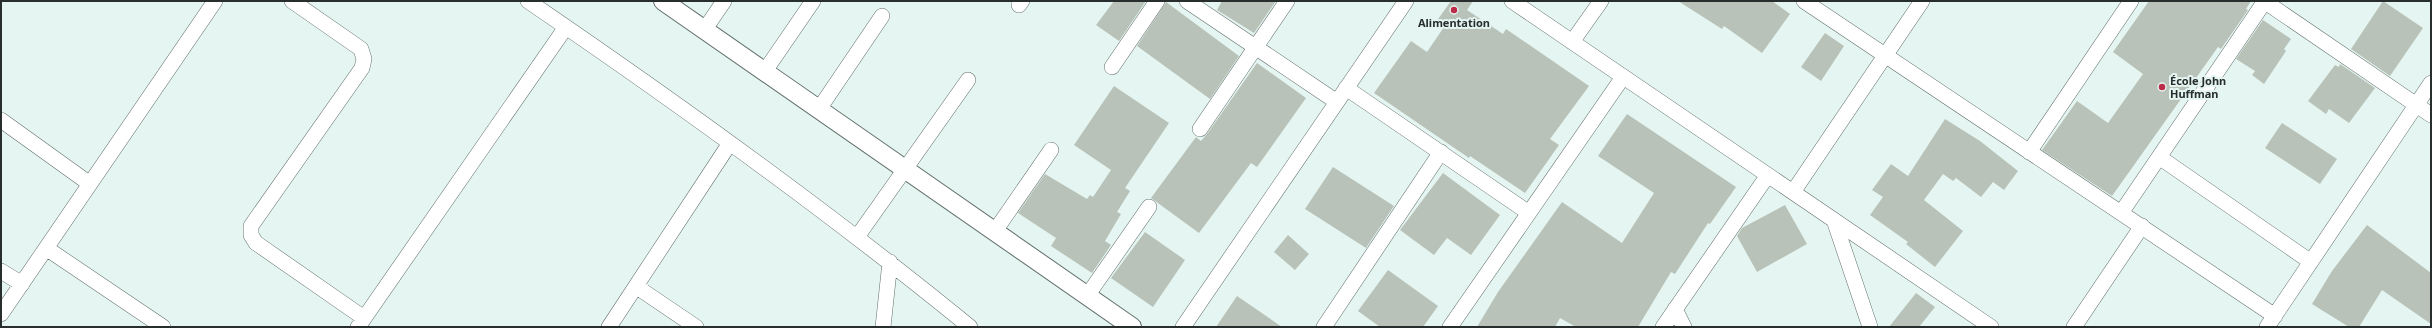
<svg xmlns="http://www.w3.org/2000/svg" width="2432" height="328" viewBox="0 0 2432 328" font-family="'Noto Sans',sans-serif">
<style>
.building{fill:#b8c2b8}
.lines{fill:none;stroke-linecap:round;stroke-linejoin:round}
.minor-casing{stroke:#606e6a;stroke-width:16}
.tertiary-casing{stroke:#606e6a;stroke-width:20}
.minor{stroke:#fff;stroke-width:15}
.tertiary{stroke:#fff;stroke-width:18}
.poi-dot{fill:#bc2b47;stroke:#e5f5f1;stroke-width:1.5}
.labels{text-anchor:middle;stroke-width:4;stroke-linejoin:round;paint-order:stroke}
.poi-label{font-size:11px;font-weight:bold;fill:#282e2d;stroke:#e5f5f1}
</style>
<rect width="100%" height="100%" fill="#e5f5f1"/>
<path class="building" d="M 1114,1 L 1146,1 L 1119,41 L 1096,25 Z
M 1222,1 L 1276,1 L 1254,33 L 1217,10 Z
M 1451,1 L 1473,1 L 1467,10 L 1503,34 L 1506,29 L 1589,86 L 1550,139 L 1559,145 L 1525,193 L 1470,156 L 1469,158 L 1374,93 L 1411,41 L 1427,52 L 1444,27 L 1436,22 Z
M 1678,1 L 1772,1 L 1790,14 L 1762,53 L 1724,26 L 1722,29 Z
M 2149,1 L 2251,1 L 2246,9 L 2248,10 L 2221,49 L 2218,47 L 2112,196 L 2042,150 L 2077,101 L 2108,123 L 2143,74 L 2113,52 Z
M 2383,1 L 2423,28 L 2390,76 L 2351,49 Z
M 1166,2 L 1239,56 L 1210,99 L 1137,46 Z
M 2263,20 L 2291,39 L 2284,49 L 2286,51 L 2264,84 L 2252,75 L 2255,71 L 2236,59 Z
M 1825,33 L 1844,46 L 1821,81 L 1801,67 Z
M 1257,63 L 1306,98 L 1257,167 L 1251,163 L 1199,233 L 1151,198 L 1196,137 L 1201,141 L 1207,134 Z
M 2340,64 L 2375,88 L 2349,123 L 2329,109 L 2326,114 L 2308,101 L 2335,65 L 2339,67 Z
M 1114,86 L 1169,123 L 1125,188 L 1130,191 L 1117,212 L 1121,214 L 1105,241 L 1111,245 L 1092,273 L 1051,246 L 1056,238 L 1018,213 L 1045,174 L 1087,199 L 1090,195 L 1093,197 L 1111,170 L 1074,145 Z
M 1627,114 L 1736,187 L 1710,224 L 1708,223 L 1675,274 L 1671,272 L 1638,327 L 1576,327 L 1560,318 L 1555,327 L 1477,327 L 1498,292 L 1562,202 L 1622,243 L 1654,193 L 1598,156 Z
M 1945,119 L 1980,141 L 2018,171 L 2004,190 L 1993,182 L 1981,197 L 1956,178 L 1953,181 L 1943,174 L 1924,200 L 1963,231 L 1935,267 L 1906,244 L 1908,242 L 1870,215 L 1883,197 L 1872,190 L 1891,164 L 1908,176 Z
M 2282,123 L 2337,159 L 2320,184 L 2265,148 Z
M 1333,167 L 1394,206 L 1366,248 L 1305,209 Z
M 1443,173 L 1500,215 L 1471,255 L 1447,238 L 1434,255 L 1400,230 Z
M 1785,205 L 1807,244 L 1757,272 L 1737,236 L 1742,228 Z
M 2367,225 L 2431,273 L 2431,324 L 2382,290 L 2359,327 L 2349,327 L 2312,304 L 2332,271 Z
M 1145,232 L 1185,260 L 1153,307 L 1111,278 Z
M 1288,235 L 1309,254 L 1295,270 L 1274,252 Z
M 1388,270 L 1438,306 L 1423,327 L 1380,327 L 1358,311 Z
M 1916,293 L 1935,307 L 1919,327 L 1889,327 Z
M 1237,296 L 1282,327 L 1216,327 Z"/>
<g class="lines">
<defs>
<path id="minor" d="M 292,1 L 361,49 L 364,59 L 362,68 L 251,226 L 251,235 L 256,243 L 364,318
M 528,1 C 679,104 828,211 970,327
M 1187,1 L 1337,102
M 1512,1 L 1991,327
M 1804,1 L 2275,316
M 2264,1 L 2431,115
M 1019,5 L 1022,1
M 705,29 L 724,1
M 1572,42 L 1601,1
M 1112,67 L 1157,1
M 765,71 L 813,1
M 1346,88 L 1529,213
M 819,109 L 882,16
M 1,120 L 90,184
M 1200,129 L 1287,1
M 2029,152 L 2131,1
M 2159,157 L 2311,262
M 1793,192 L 1922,1
M 2121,213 L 2265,1
M 1834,220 L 1870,327
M 995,231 L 1051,150
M 857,237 L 968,80
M 46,248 L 163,327
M 1,271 L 22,284
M 637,287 L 696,327
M 1087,296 L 1149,207
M 1675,309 L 1684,327
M 1,314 L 215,1
M 358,327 L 566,27
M 609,327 L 730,143
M 883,327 L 890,262
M 1183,327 L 1406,1
M 1324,327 L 1441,152
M 1450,327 L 1623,77
M 1663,327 L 1768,175
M 2074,327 L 2142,226
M 2267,327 L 2431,83"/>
<path id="tertiary" d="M 663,1 L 1132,327"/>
</defs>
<use href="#minor" class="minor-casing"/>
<use href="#tertiary" class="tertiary-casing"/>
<use href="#minor" class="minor"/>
<use href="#tertiary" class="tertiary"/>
</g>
<g class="poi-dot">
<circle cx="1454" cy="10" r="4"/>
<circle cx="2162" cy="87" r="4"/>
</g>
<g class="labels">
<g class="poi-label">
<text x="1454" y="27">Alimentation</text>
<text x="2170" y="85" text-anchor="start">École John<tspan x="2170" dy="13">Huffman</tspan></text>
</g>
</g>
<rect width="2432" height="328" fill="none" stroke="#282e2d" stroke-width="4"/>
</svg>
